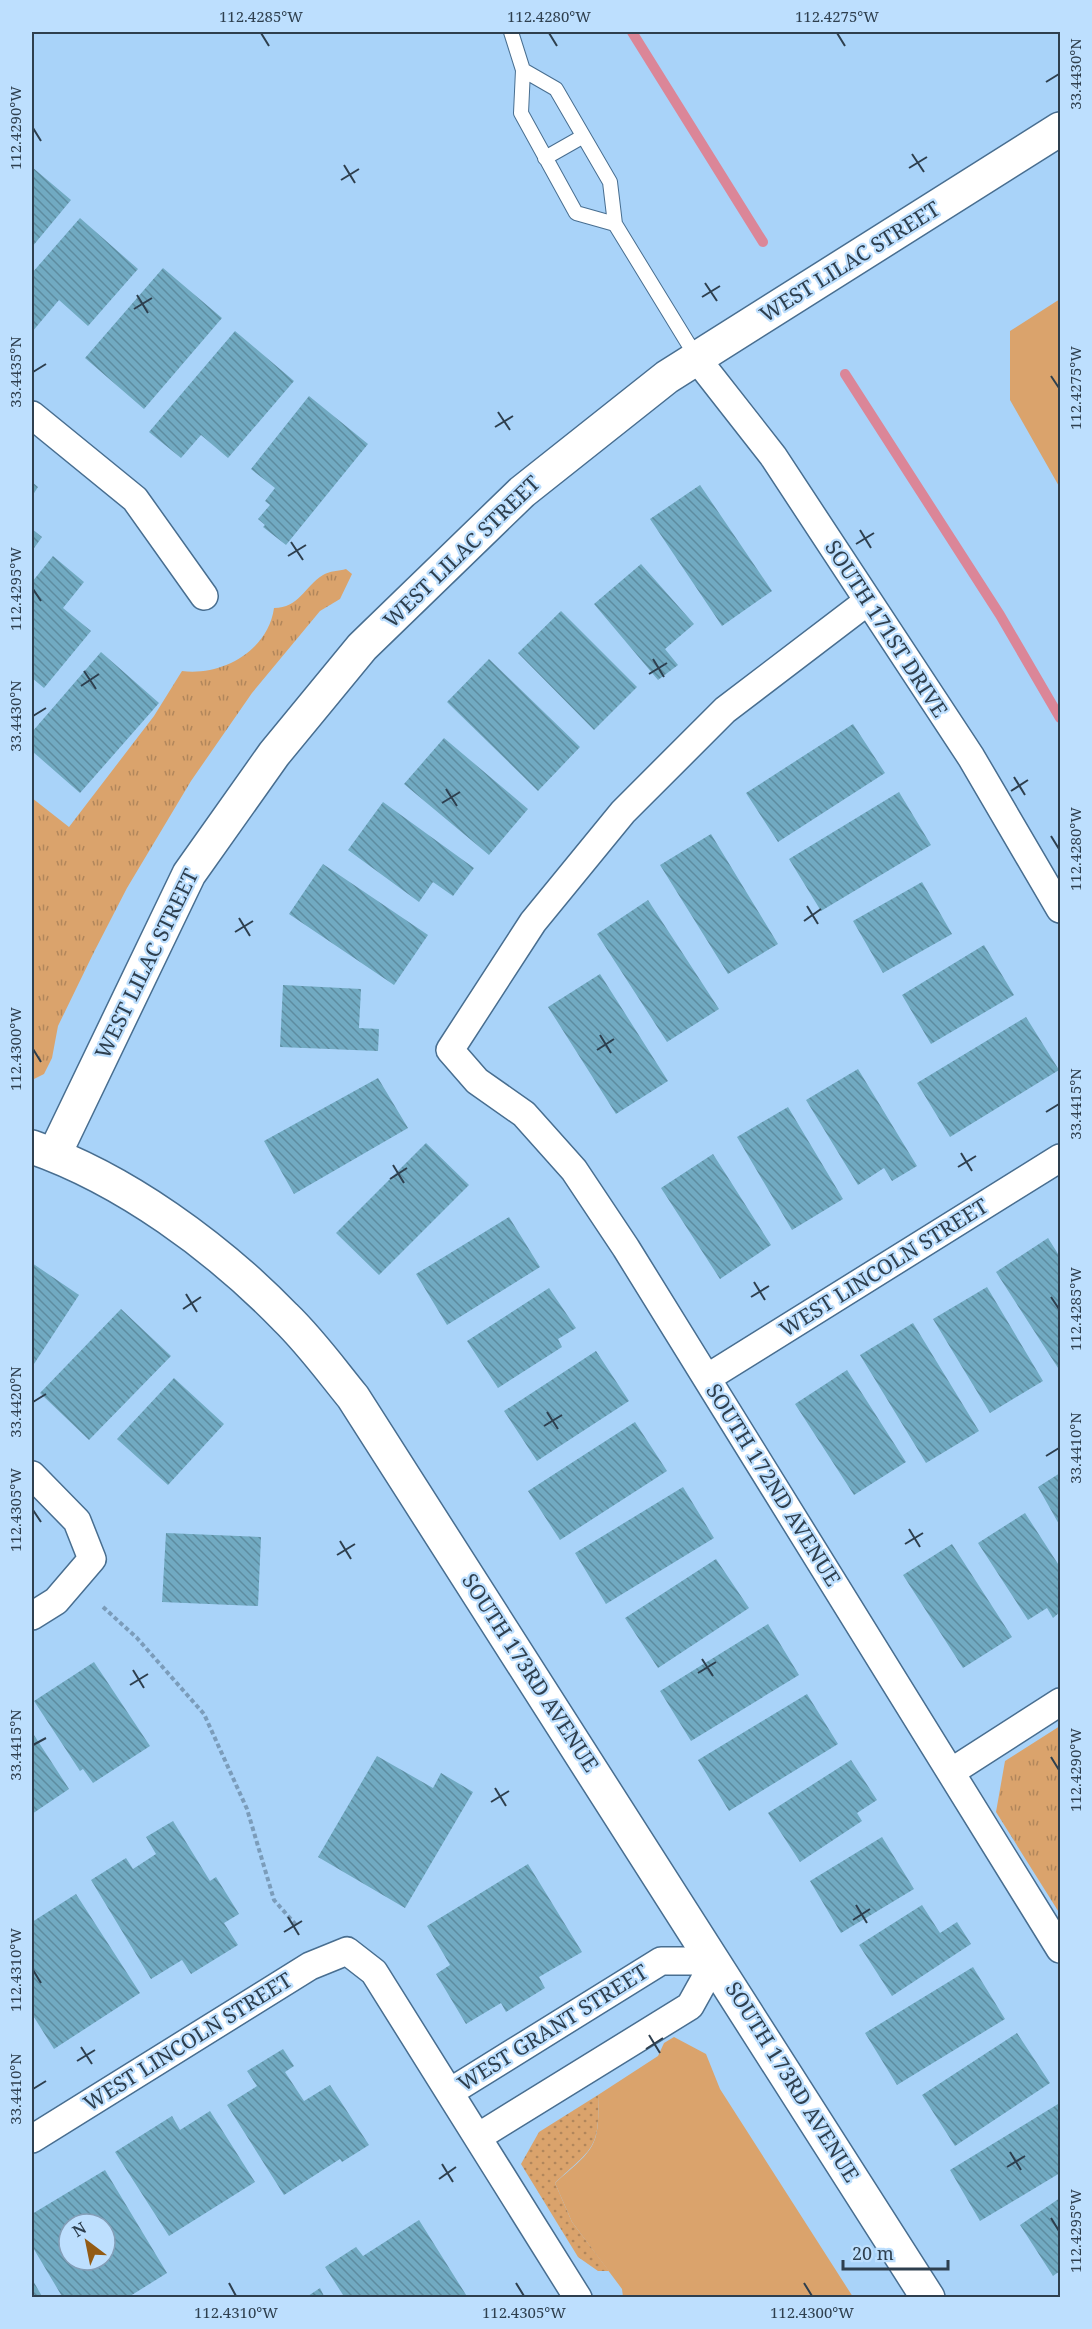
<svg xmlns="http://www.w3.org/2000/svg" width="1092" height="2329" viewBox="0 0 1092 2329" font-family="'Noto Serif',serif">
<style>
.grass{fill:#daa36c}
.park{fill:url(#park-tufts)}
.garden{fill:url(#garden-dots)}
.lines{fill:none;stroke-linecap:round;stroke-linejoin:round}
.stream{stroke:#db8698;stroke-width:10}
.building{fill:url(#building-back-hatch);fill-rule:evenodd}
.lane-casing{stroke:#486e90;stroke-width:16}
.street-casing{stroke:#486e90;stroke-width:30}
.secondary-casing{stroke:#486e90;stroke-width:36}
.path{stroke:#7b9cba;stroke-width:4;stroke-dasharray:4.5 3;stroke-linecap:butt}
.lane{stroke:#fff;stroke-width:14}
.street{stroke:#fff;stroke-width:27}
.secondary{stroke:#fff;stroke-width:33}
.ticks{fill:none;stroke:#2e3f4e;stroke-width:2}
.labels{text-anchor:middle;stroke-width:4.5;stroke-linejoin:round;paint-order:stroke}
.street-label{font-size:21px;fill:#2e3f4e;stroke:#bddffe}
.neatline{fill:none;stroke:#2e3f4e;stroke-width:2}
.ticks-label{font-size:15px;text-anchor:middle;fill:#2e3f4e}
</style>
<defs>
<pattern id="park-tufts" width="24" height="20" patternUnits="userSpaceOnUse" patternTransform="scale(1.5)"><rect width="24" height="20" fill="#daa36c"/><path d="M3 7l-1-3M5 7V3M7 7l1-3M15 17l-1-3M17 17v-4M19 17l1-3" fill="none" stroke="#b1865b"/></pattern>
<pattern id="garden-dots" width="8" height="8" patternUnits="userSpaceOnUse" patternTransform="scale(1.5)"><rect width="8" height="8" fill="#daa36c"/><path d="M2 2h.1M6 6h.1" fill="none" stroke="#b1865b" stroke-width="1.8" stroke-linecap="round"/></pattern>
<pattern id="building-back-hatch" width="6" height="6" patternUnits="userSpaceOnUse" patternTransform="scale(1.5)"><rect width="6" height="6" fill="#71aac2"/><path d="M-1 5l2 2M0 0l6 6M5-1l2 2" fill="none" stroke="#5d8ca0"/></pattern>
</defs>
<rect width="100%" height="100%" fill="#a9d3f9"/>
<path class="grass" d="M 1060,299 L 1060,488 L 1010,400 L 1010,331 Z
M 674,2037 L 706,2054 L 720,2089 L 853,2297 L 623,2297 L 622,2289 L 572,2222 L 555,2183 C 594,2149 600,2148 598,2095 L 658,2056 L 664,2043 Z"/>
<path class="park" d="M 346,569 L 352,574 L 340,599 L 320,611 L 252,693 L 191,781 L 127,888 L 94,952 L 58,1026 L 52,1058 L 44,1074 L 32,1080 L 32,798 L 69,827 L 154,716 L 182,671 C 222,676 268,651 274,608 C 299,608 304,587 323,575 C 329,571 339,571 346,569 Z
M 1060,1726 L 1060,1914 L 996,1812 L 1005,1761 Z"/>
<path class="garden" d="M 598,2095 C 600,2150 593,2147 555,2183 L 572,2222 L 609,2271 L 598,2271 L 578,2257 L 521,2164 L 539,2132 Z"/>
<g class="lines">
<path class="stream" d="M 632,32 L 763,242
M 845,374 L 1000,615 L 1060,718"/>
</g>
<path class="building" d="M 32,167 L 71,200 L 32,247 Z
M 80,218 L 138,269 L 88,326 L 59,300 L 32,332 L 32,273 Z
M 163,268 L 222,318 L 144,409 L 85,358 Z
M 235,331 L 294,381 L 228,458 L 201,435 L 181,458 L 149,432 Z
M 309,396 L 368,444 L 286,545 L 263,527 L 265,525 L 258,519 L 270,505 L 265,501 L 275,488 L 251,469 Z
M 32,482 L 38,487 L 32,496 Z
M 700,485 L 772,591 L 722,626 L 650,519 Z
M 32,529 L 42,537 L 32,551 Z
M 53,556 L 84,582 L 63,608 L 91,631 L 44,688 L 32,678 L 32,582 Z
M 641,564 L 694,624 L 665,649 L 678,665 L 658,680 L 594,604 Z
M 561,611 L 637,687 L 594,730 L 518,653 Z
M 101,652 L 159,703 L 80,793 L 32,751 L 32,732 Z
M 489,659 L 580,747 L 538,791 L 447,702 Z
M 853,724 L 885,773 L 778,842 L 746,793 Z
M 444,738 L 528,809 L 489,855 L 404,784 Z
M 899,792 L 931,845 L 821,911 L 789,859 Z
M 383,802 L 474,868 L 453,896 L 433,882 L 419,902 L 348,850 Z
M 711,834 L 778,944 L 728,974 L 660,865 Z
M 323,864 L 428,935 L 394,985 L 289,914 Z
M 922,882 L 952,934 L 883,973 L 853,921 Z
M 648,900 L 719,1009 L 667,1042 L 597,934 Z
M 984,945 L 1014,995 L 931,1044 L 902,995 Z
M 600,974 L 668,1081 L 616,1114 L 548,1007 Z
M 283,985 L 361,989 L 359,1028 L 379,1029 L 378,1051 L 280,1047 Z
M 1026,1017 L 1059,1070 L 950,1137 L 917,1083 Z
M 858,1069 L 917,1166 L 892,1181 L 884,1168 L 858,1185 L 806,1100 Z
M 378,1078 L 408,1128 L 294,1194 L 264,1141 Z
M 788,1107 L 843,1199 L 792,1230 L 737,1137 Z
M 426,1143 L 469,1185 L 379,1275 L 336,1233 Z
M 713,1154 L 771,1245 L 720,1279 L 661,1188 Z
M 509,1217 L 540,1267 L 447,1325 L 416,1274 Z
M 1048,1238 L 1060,1257 L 1060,1371 L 996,1272 Z
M 32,1263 L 79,1295 L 32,1367 Z
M 987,1287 L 1043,1381 L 990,1413 L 933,1319 Z
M 549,1288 L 576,1328 L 558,1339 L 562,1347 L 498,1388 L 467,1341 Z
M 121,1309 L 171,1356 L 89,1440 L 40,1393 Z
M 913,1323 L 979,1431 L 926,1463 L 860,1355 Z
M 596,1351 L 629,1401 L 537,1461 L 504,1411 Z
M 847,1370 L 906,1462 L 854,1495 L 795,1404 Z
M 174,1378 L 224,1424 L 168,1485 L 117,1439 Z
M 635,1422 L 667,1471 L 560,1540 L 528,1491 Z
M 1060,1473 L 1060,1526 L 1038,1487 Z
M 683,1487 L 714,1538 L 606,1604 L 575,1553 Z
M 1025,1513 L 1060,1567 L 1060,1612 L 1053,1618 L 1047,1608 L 1028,1620 L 978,1543 Z
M 166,1533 L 261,1537 L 258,1606 L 162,1602 Z
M 952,1544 L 1012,1637 L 963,1668 L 903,1575 Z
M 716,1559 L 749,1608 L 658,1668 L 625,1618 Z
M 768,1624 L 799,1675 L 691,1741 L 660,1691 Z
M 94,1662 L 150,1746 L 93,1783 L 83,1769 L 80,1771 L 34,1701 Z
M 807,1694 L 838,1744 L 729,1811 L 698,1760 Z
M 32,1732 L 69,1789 L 32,1814 Z
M 377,1756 L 433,1788 L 441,1773 L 473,1792 L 405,1908 L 318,1857 Z
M 851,1760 L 877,1800 L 857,1813 L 862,1821 L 800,1862 L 768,1813 Z
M 173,1821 L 210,1881 L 216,1877 L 239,1914 L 224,1923 L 238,1945 L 191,1974 L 182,1960 L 151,1979 L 91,1880 L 126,1858 L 133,1869 L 156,1854 L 146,1837 Z
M 882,1837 L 914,1889 L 841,1933 L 810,1881 Z
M 528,1864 L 582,1952 L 539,1977 L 545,1988 L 506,2012 L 501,2003 L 466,2024 L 436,1974 L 450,1965 L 427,1926 Z
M 76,1894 L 140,1993 L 54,2049 L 32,2014 L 32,1922 Z
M 922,1905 L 940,1933 L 957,1922 L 971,1944 L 892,1996 L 859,1945 Z
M 973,1967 L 1005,2019 L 897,2085 L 865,2033 Z
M 1017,2033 L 1050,2083 L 955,2146 L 922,2095 Z
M 283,2049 L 294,2066 L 285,2072 L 304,2101 L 330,2085 L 369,2145 L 342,2162 L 340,2159 L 284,2195 L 227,2105 L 257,2086 L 247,2071 Z
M 1058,2104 L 1060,2173 L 980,2221 L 950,2170 Z
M 210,2111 L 255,2182 L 169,2236 L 115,2152 L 172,2116 L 180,2130 Z
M 105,2170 L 167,2273 L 127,2298 L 63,2298 L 32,2246 L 32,2214 ZM 69,2224 L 105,2224 L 105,2260 L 69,2260 Z
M 1060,2198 L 1060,2271 L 1053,2276 L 1020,2225 Z
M 419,2220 L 468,2298 L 345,2298 L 325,2267 L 356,2247 L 363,2256 Z
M 32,2279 L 43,2298 L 32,2298 Z
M 320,2288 L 325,2298 L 305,2298 Z"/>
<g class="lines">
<defs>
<path id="lane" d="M 511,32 L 523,70 L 521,113 L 576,213 L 615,224
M 523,70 L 556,89 L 610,182 L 615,224 L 697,358
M 545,158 L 582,137"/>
<path id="street" d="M 697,359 L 773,456 L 971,757 L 1060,909
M 32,415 L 135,499 L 204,596
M 868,601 L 725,710 L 623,812 L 533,922 L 450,1050 L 477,1081 L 524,1114 L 574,1170 L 626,1248 L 1060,1949
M 707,1378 L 1060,1158
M 32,1475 L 77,1521 L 92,1559 L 56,1601 L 32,1616
M 951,1772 L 1060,1702
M 450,2092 L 661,1961 L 715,1961 L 690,2006 L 478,2137
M 32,2139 L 310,1966 L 347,1951 L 374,1972 L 578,2298"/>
<path id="secondary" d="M 32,1147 C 124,1179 217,1247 285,1317 C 310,1341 331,1370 353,1397 L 928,2298
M 54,1155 L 189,874 L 274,754 L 362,647 L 522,492 L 667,377 L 1060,129"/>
</defs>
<use href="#lane" class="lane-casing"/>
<use href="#street" class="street-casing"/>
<use href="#secondary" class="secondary-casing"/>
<path class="path" d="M 103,1607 L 137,1638 L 204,1714 L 247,1809 L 274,1900 L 296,1925"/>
<use href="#lane" class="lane"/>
<use href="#street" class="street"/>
<use href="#secondary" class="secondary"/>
</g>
<path class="ticks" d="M 261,33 L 269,46M 549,33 L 557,46M 837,33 L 845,46M 1046,82 L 1059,74M 33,128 L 41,141M 912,154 L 924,172M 344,165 L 355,183M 909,168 L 927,157M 341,180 L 359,169M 705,283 L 717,301M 137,295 L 148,313M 702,297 L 720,286M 134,309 L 152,298M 33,372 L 46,364M 1051,376 L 1059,388M 498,412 L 510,430M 495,427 L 513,416M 860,530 L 871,548M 291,542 L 303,560M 856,544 L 874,533M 288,556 L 306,545M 33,589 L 41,601M 653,659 L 664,677M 84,671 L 96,689M 649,674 L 667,663M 81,686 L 99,674M 33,716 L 46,708M 1014,777 L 1025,795M 446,789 L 457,806M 1011,791 L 1028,780M 442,803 L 460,792M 1051,836 L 1059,849M 807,906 L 818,924M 239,918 L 250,936M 804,921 L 821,909M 235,932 L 253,921M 600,1035 L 611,1053M 33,1049 L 41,1062M 597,1050 L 614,1039M 1046,1112 L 1059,1104M 961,1153 L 972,1171M 393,1165 L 404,1183M 958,1167 L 976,1156M 390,1179 L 407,1168M 754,1282 L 765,1300M 186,1294 L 197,1312M 751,1297 L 769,1286M 1051,1297 L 1059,1309M 183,1309 L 201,1297M 33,1402 L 46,1394M 547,1412 L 558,1429M 544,1426 L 562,1415M 1046,1456 L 1059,1448M 33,1510 L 41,1522M 909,1529 L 920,1547M 340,1541 L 351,1559M 905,1544 L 923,1533M 337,1555 L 355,1544M 702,1659 L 713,1676M 133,1670 L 144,1688M 698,1673 L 716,1662M 130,1685 L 148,1674M 33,1745 L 46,1738M 1051,1757 L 1059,1770M 495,1788 L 506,1806M 491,1802 L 509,1791M 856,1905 L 867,1923M 288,1917 L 299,1935M 853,1920 L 870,1909M 284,1932 L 302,1921M 33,1970 L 41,1983M 649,2035 L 660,2053M 81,2047 L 92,2064M 646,2049 L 663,2038M 77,2061 L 95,2050M 33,2089 L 46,2081M 1010,2152 L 1021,2170M 442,2164 L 453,2182M 1007,2167 L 1025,2156M 439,2179 L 456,2167M 1051,2218 L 1059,2231M 229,2283 L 236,2296M 516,2283 L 524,2296M 804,2283 L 812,2296"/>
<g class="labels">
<g class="street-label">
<text transform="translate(850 262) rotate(-32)" y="7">WEST LILAC STREET</text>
<text transform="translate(462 552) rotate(-44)" y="7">WEST LILAC STREET</text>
<text transform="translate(886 629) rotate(57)" y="7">SOUTH 171ST DRIVE</text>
<text transform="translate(147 964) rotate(-64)" y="7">WEST LILAC STREET</text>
<text transform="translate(884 1268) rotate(-32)" y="7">WEST LINCOLN STREET</text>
<text transform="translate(773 1485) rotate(58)" y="7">SOUTH 172ND AVENUE</text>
<text transform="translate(530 1673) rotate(57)" y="7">SOUTH 173RD AVENUE</text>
<text transform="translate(553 2028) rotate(-32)" y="7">WEST GRANT STREET</text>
<text transform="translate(188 2042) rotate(-32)" y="7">WEST LINCOLN STREET</text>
<text transform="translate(792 2082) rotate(58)" y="7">SOUTH 173RD AVENUE</text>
</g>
</g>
<rect width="1092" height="2329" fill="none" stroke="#bddffe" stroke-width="66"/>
<g transform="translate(87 2242) rotate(328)"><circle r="28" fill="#bddffe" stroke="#849fb8" stroke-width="1.5"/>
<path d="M0-4.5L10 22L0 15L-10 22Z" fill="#935b14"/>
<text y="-9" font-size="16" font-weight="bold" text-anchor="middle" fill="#2e3f4e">N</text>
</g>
<path d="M843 2260v9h105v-9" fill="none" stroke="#2e3f4e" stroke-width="3"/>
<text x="852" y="2260" font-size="18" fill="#2e3f4e" stroke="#bddffe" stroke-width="4.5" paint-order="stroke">20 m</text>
<rect x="33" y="33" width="1026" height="2263" class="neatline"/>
<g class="ticks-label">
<text x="261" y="22">112.4285°W</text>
<text x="549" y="22">112.4280°W</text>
<text x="837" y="22">112.4275°W</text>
<text transform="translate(1076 74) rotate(-90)" y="5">33.4430°N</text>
<text transform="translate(16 128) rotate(-90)" y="5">112.4290°W</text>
<text transform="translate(16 372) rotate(-90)" y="5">33.4435°N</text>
<text transform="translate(1076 388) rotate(-90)" y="5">112.4275°W</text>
<text transform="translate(16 589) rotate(-90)" y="5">112.4295°W</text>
<text transform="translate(16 716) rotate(-90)" y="5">33.4430°N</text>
<text transform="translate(1076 849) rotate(-90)" y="5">112.4280°W</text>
<text transform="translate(16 1049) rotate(-90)" y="5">112.4300°W</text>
<text transform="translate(1076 1104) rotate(-90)" y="5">33.4415°N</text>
<text transform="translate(1076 1309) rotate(-90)" y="5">112.4285°W</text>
<text transform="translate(16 1402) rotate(-90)" y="5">33.4420°N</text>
<text transform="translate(1076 1448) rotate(-90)" y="5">33.4410°N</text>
<text transform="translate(16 1510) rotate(-90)" y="5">112.4305°W</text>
<text transform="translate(16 1745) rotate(-90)" y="5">33.4415°N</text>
<text transform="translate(1076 1770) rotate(-90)" y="5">112.4290°W</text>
<text transform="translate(16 1970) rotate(-90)" y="5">112.4310°W</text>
<text transform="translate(16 2089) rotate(-90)" y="5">33.4410°N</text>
<text transform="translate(1076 2231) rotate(-90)" y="5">112.4295°W</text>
<text x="236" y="2318">112.4310°W</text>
<text x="524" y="2318">112.4305°W</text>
<text x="812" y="2318">112.4300°W</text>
</g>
</svg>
